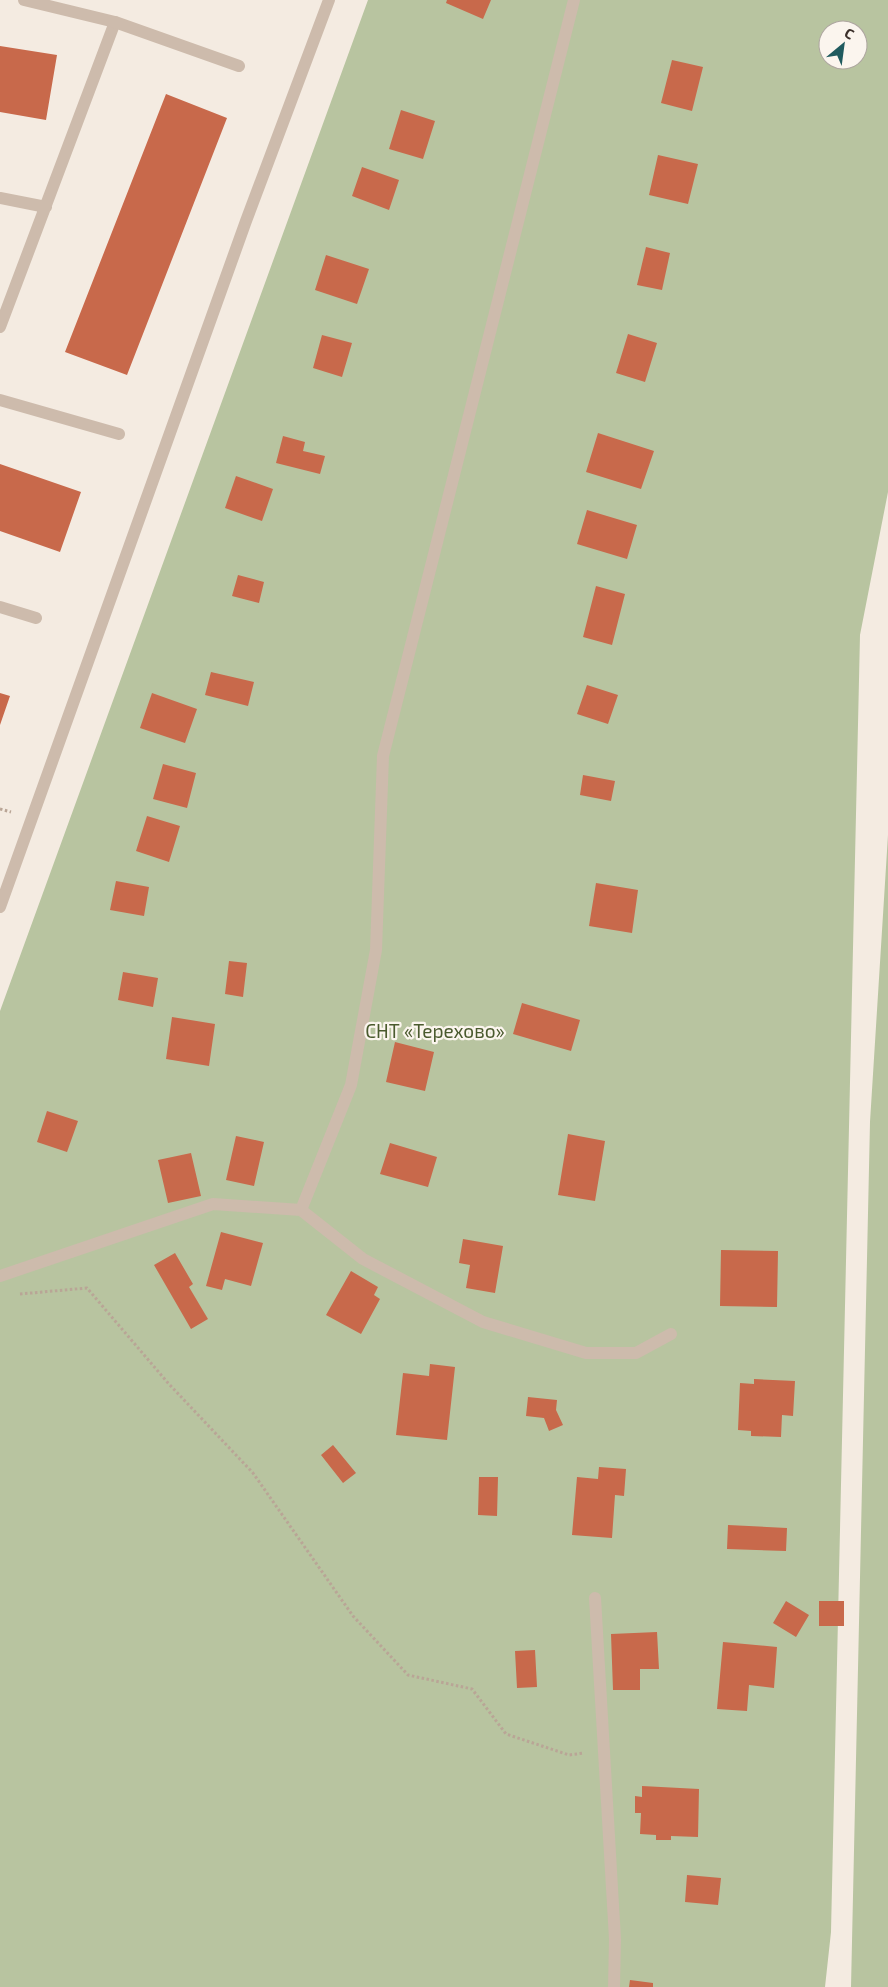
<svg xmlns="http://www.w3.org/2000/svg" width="888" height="1987" viewBox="0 0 888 1987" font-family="'Exo 2',sans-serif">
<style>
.green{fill:#b8c4a0;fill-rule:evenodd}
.building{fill:#c8694b}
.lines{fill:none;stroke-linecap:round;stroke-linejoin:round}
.path{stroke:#b9a596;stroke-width:3;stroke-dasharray:2.5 2.5;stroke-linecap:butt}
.lane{stroke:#cdbbac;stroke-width:12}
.street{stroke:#cdbbac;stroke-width:12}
.labels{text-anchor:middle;stroke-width:4.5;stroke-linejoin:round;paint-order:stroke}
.park-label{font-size:19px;fill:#4a5a2e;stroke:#fbf5ee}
</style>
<rect width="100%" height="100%" fill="#f4ebe1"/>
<path class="green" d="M 368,0 L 888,0 L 888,492 L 860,635 L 831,1932 L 825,1987 L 0,1987 L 0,1011 ZM 828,30 L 858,30 L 858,60 L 828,60 Z
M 888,835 L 888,1987 L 851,1987 L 870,1122 Z"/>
<path class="building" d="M 447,0 L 491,0 L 483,19 L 446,3 Z
M 0,46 L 57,55 L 46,120 L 0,112 Z
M 672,60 L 703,67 L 692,111 L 661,103 Z
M 166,94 L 227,118 L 127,375 L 65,352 Z
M 401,110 L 435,121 L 423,159 L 389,149 Z
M 658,155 L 698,164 L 688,204 L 649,195 Z
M 362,167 L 399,180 L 389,210 L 352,196 Z
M 646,247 L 670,253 L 662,290 L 637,285 Z
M 326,255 L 369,269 L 357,304 L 315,290 Z
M 628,334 L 657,343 L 645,382 L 616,373 Z
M 322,335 L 352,343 L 342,377 L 313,368 Z
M 598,433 L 654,451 L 641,489 L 586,472 Z
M 283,436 L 305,442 L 303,451 L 325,456 L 320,474 L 276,463 Z
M 0,464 L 81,492 L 60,552 L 0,531 Z
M 236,476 L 273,489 L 262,521 L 225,508 Z
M 587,510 L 637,525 L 627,559 L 577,544 Z
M 238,575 L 264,582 L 259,603 L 232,596 Z
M 596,586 L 625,594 L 612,645 L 583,637 Z
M 211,672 L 254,682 L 248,706 L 205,695 Z
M 587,685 L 618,695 L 608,724 L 577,714 Z
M 0,693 L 10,696 L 0,725 Z
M 152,693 L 197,709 L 185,743 L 140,728 Z
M 163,764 L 196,773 L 187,808 L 153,799 Z
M 583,775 L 615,781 L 611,801 L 580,795 Z
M 147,816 L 180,826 L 169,862 L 136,851 Z
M 116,881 L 149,887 L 144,916 L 110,910 Z
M 596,883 L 638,890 L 632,933 L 589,926 Z
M 229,961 L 247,963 L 243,997 L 225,994 Z
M 123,972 L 158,978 L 153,1007 L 118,1000 Z
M 522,1003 L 580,1020 L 571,1051 L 513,1034 Z
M 172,1017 L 215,1024 L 209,1066 L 166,1059 Z
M 395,1042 L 434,1052 L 425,1091 L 386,1082 Z
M 47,1111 L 78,1121 L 67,1152 L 37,1142 Z
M 568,1134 L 605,1141 L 595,1201 L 558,1195 Z
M 236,1136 L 264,1142 L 254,1186 L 226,1180 Z
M 390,1143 L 437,1157 L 428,1187 L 380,1174 Z
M 191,1153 L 201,1196 L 168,1203 L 158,1160 Z
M 221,1232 L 263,1243 L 251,1286 L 225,1279 L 222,1290 L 206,1286 Z
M 463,1239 L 503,1246 L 495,1293 L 466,1288 L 470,1265 L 459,1263 Z
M 721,1250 L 778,1251 L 777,1307 L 720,1306 Z
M 175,1253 L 193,1284 L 189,1287 L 208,1319 L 191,1329 L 154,1265 Z
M 351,1271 L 378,1287 L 374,1295 L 380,1299 L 361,1334 L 326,1315 Z
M 430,1364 L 455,1367 L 447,1440 L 396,1435 L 403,1373 L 429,1376 Z
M 754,1379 L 795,1381 L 793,1416 L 782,1415 L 781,1437 L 751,1436 L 751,1431 L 738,1430 L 740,1383 L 754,1384 Z
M 528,1397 L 557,1400 L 556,1410 L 563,1425 L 549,1431 L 544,1418 L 526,1416 Z
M 333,1445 L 356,1473 L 343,1483 L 321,1455 Z
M 599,1467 L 626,1469 L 624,1496 L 615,1495 L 612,1538 L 572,1535 L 577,1477 L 598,1479 Z
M 479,1477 L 498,1477 L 497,1516 L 478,1515 Z
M 728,1525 L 787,1528 L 786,1551 L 727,1549 Z
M 786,1601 L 809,1615 L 796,1637 L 773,1623 Z
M 819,1601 L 844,1601 L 844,1626 L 819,1626 Z
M 657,1632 L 659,1669 L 640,1669 L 640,1690 L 613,1690 L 611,1634 Z
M 723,1642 L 777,1647 L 774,1688 L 749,1685 L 747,1711 L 717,1709 Z
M 535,1650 L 537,1687 L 517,1688 L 515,1651 Z
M 642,1786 L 699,1789 L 698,1837 L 671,1836 L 671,1840 L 656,1840 L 656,1835 L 640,1834 L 641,1813 L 635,1813 L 635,1796 L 642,1797 Z
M 687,1875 L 721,1878 L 718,1905 L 685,1902 Z
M 630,1980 L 653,1983 L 653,1987 L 629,1987 Z"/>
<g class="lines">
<path class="path" d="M 0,809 L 11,812
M 20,1294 L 87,1288 L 168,1383 L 253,1473 L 353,1616 L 408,1675 L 472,1689 L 506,1734 L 569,1755 L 584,1753"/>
<path class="lane" d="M 0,198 L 46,207
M 0,327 L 115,22
M 0,607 L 36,618
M 0,907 L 246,221 L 329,0
M 301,1210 L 363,1259 L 483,1322 L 586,1353 L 636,1353 L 671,1334
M 0,1276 L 213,1204 L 301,1210 L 351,1085 L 376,950 L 383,756 L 574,0"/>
<path class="street" d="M 24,0 L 115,22 L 239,66
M 0,400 L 119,434
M 595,1598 L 615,1939 L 614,1987"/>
</g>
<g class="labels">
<g class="park-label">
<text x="435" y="1038">СНТ «Терехово»</text>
</g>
</g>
<g transform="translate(843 45) rotate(29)"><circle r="24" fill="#fbf5ee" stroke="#aea6a0"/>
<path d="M0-4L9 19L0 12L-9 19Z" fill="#1f5a5e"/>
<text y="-8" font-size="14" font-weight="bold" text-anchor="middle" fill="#3b302b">С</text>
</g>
</svg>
